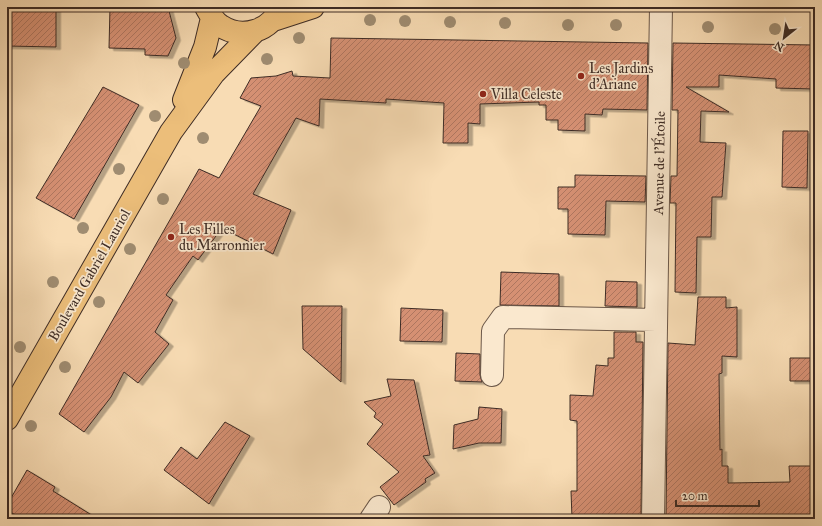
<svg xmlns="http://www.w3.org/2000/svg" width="822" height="526" viewBox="0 0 822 526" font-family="'IM FELL Great Primer',serif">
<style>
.building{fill:url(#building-hatch);stroke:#3e2c25;filter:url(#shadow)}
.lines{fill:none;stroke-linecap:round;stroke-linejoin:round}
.minor-casing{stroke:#6c5849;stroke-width:24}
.major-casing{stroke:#3e2c25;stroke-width:24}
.minor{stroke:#fae8ce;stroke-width:22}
.major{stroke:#ecbe7a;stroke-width:22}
.tree{fill:#9f8c71}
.poi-dot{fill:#8f2418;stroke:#fae8ce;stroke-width:1.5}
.labels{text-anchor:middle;stroke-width:3.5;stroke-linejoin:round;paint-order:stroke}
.poi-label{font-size:14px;fill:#3e2c25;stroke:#fae8ce;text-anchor:start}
.street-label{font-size:14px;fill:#3e2c25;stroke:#fae8ce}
</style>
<defs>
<pattern id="building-hatch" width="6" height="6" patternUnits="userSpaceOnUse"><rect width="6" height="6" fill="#d59073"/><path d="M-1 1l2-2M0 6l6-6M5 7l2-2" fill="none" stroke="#ae765e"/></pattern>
<filter id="shadow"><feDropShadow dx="4.5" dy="2.5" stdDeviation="0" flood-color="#0004"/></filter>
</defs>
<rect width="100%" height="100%" fill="#f8dcb4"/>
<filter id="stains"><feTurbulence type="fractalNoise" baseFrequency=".005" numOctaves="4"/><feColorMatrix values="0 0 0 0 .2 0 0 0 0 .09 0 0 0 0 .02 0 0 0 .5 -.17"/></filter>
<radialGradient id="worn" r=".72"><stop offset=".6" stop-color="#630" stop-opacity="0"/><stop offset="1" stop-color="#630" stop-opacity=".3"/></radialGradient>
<path class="building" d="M 7,7 L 56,7 L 56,47 L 7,46 Z
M 110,7 L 168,7 L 176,38 L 168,56 L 145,55 L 145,49 L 109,48 Z
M 331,38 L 648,43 L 647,110 L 603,109 L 602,115 L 585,114 L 585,131 L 558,130 L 558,120 L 546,120 L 546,105 L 539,105 L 539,102 L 480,104 L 480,124 L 468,123 L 468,143 L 443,143 L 444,103 L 386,99 L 386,103 L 320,99 L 319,126 L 296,118 L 253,194 L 291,210 L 273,254 L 222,228 L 198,260 L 193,256 L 166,295 L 173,300 L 155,332 L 169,344 L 138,383 L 124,372 L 111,397 L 84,432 L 59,414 L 199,169 L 219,178 L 261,106 L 240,98 L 251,78 L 276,76 L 292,71 L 293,76 L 330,78 Z
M 673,43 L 815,45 L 814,89 L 776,88 L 776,79 L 719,75 L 719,87 L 686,87 L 729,112 L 701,111 L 700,142 L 726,143 L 722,197 L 712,197 L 711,237 L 697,237 L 696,293 L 675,292 L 676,203 L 670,203 L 671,176 L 677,176 L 678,110 L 672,110 Z
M 103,87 L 139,105 L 74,219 L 36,198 Z
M 783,131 L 808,131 L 807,188 L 782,187 Z
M 575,175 L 646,176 L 645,202 L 606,201 L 605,235 L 568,234 L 568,209 L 558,209 L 558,187 L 575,187 Z
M 501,272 L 559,274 L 559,306 L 500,305 Z
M 606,281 L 637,282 L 637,307 L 605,306 Z
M 698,297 L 726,297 L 726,308 L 737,307 L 737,357 L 722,356 L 722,373 L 719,374 L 720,450 L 722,449 L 722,466 L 728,466 L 728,483 L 790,482 L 789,466 L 815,466 L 815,519 L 684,519 L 684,516 L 666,516 L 668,343 L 695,345 Z
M 302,306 L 342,306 L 341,382 L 303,349 Z
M 401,308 L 443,310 L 442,342 L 400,341 Z
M 614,332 L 636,332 L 636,342 L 643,342 L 641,516 L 633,516 L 633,519 L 572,518 L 571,491 L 577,491 L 577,421 L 570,420 L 570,395 L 593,396 L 596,365 L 608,366 L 608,358 L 614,358 Z
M 456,353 L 480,354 L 480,375 L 482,382 L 455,381 Z
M 790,358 L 815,358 L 815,381 L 790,381 Z
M 387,379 L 414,380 L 430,455 L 423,456 L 435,473 L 425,479 L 426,482 L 394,505 L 380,487 L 399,472 L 367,444 L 383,424 L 374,417 L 376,413 L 364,402 L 391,396 Z
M 479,407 L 502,409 L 501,443 L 479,443 L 453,449 L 454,425 L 478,419 Z
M 225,422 L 250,436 L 209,504 L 164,470 L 181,447 L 197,459 Z
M 27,470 L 55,487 L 53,491 L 98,519 L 22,519 L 7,510 L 7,505 Z"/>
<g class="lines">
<defs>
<path id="minor" d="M 492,375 L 493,331 L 503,317 L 656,320
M 371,519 L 379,507
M 653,519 L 661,7"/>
<path id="major" d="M 206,7 C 210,14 214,22 221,26 C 242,40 272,31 280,7
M 273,20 L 313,7
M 184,100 L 205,47 L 212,18
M 7,419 L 171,132 L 214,73 L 255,31"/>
</defs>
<use href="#minor" class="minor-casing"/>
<use href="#major" class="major-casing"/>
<use href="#minor" class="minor"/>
<use href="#major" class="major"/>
</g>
<g class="tree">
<circle cx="370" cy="20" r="6"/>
<circle cx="405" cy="21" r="6"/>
<circle cx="450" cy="22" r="6"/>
<circle cx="505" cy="23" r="6"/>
<circle cx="568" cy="25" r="6"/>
<circle cx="616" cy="25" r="6"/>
<circle cx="708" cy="27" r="6"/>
<circle cx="775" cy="29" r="6"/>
<circle cx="299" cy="38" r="6"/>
<circle cx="267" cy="59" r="6"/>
<circle cx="184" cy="63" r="6"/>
<circle cx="155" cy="116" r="6"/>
<circle cx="203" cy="138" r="6"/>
<circle cx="119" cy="169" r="6"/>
<circle cx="163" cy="199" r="6"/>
<circle cx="83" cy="228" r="6"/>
<circle cx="130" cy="249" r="6"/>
<circle cx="53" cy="282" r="6"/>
<circle cx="99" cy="302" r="6"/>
<circle cx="20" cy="347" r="6"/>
<circle cx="65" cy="367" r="6"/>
<circle cx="31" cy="426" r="6"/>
</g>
<g class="poi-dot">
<circle cx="581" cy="76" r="4"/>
<circle cx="483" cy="94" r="4"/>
<circle cx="171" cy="237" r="4"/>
</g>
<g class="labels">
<g class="poi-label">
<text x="589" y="73">Les Jardins<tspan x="589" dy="16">d'Ariane</tspan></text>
<text x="491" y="99">Villa Celeste</text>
<text x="179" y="234">Les Filles<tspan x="179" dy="16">du Marronnier</tspan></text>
</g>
<g class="street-label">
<text transform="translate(659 163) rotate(-89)" y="5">Avenue de l'Étoile</text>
<text transform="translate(89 275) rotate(-60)" y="5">Boulevard Gabriel Lauriol</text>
</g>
</g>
<rect width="822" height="526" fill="none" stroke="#f8dcb4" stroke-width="24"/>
<rect x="8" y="8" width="806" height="510" fill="none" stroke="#3e2c25" stroke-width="2"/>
<rect x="12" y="12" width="798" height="502" fill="none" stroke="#3e2c25"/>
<g transform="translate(784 38) rotate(210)" stroke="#fae8ce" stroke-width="3" paint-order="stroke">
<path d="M0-3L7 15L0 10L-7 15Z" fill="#3e2c25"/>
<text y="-6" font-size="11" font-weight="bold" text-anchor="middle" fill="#3e2c25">N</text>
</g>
<path d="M676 500v6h83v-6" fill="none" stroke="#3e2c25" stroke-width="2"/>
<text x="682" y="500" font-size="12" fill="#3e2c25" stroke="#fae8ce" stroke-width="3" paint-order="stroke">20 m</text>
<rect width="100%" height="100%" filter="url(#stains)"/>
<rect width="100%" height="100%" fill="url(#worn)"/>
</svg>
